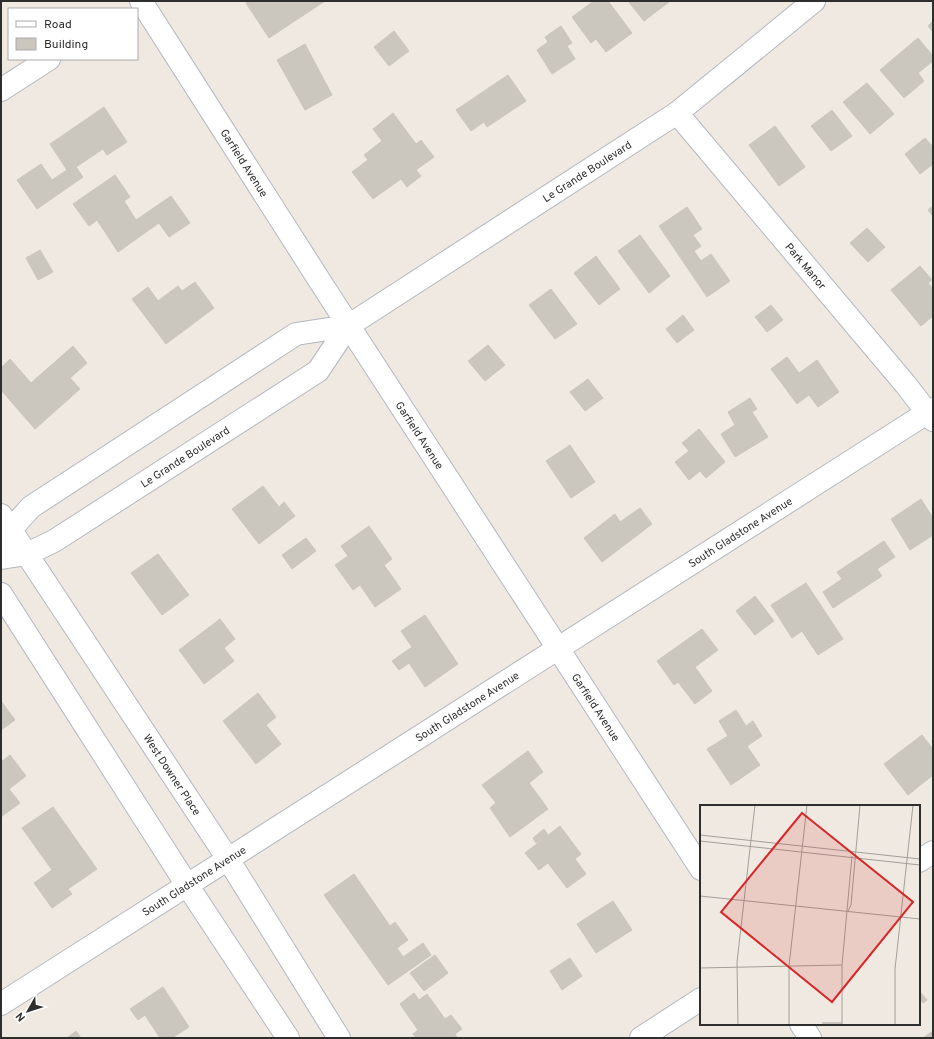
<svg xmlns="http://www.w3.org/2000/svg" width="934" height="1039" viewBox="0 0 934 1039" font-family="Overpass,sans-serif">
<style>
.building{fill:#cbc7bf;stroke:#cbc5ba}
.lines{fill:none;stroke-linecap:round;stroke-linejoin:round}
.minor-casing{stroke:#b4b7c1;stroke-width:24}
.minor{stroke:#fff;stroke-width:22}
.labels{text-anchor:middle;stroke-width:3;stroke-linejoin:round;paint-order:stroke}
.street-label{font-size:11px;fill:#2e2e2e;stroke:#fff}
.inset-road{fill:none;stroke:#a29e99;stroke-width:1}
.view{fill:#d62828;fill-opacity:0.15;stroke:#d62828;stroke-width:2}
.inset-edge{fill:none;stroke:#2e2e2e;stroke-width:2}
</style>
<rect width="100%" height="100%" fill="#efe9e1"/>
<path class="building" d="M 248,1 L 325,1 L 269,38 L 246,3 Z
M 594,1 L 608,1 L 632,33 L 606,52 L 596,39 L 591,43 L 572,17 Z
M 628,1 L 668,1 L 669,2 L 644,21 Z
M 933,21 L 933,32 L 928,26 Z
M 561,26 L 572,43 L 567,46 L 575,59 L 552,74 L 537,50 L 548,42 L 545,37 Z
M 394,31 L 409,51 L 389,66 L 374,47 Z
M 918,38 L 933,56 L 933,61 L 918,73 L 924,81 L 904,98 L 880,70 Z
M 305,44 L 332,95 L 305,110 L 277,60 Z
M 508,75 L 526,101 L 487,127 L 484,122 L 471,131 L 456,110 Z
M 867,83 L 894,114 L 870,134 L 843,102 Z
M 104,107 L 127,142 L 107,155 L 103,149 L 76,167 L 83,177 L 37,209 L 17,180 L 41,164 L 52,180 L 67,170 L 50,144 Z
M 832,110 L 852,136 L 831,151 L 811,126 Z
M 393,113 L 416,144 L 421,140 L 434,157 L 416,170 L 421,176 L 407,187 L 401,179 L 373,199 L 352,172 L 368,160 L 364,155 L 382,141 L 373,129 Z
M 775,126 L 805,167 L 779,186 L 749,145 Z
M 925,138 L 933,147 L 933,164 L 920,174 L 905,154 Z
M 115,175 L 130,197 L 124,201 L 136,220 L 171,196 L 190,223 L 169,237 L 159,223 L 118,252 L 97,220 L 89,226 L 73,204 Z
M 933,206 L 933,216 L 928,210 Z
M 687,207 L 702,229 L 693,235 L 701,246 L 694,251 L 701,261 L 711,254 L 730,281 L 707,297 L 659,226 Z
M 867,228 L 885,247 L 868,262 L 850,243 Z
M 640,235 L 670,276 L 649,293 L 618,251 Z
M 40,250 L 53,272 L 38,280 L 26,258 Z
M 596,256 L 620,289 L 599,305 L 574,273 Z
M 920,266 L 932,280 L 928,283 L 933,289 L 933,316 L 921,326 L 891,290 Z
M 195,282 L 214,308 L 166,344 L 132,299 L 148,287 L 158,301 L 178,286 L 182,291 Z
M 551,289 L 577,324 L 555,339 L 529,305 Z
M 771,305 L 783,320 L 767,332 L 755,317 Z
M 683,315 L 694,330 L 677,343 L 666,329 Z
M 488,345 L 505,365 L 485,381 L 468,361 Z
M 73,346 L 87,363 L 70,378 L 80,389 L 35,429 L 1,390 L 1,368 L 10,359 L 31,383 Z
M 787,357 L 799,373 L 817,360 L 839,392 L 818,407 L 809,395 L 797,404 L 771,369 Z
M 588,379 L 603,398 L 585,411 L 570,392 Z
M 750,398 L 757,409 L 752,412 L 768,437 L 735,457 L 721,434 L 735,425 L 728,412 Z
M 699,429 L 725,462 L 706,478 L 700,471 L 689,480 L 675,462 L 689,451 L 682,443 Z
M 570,445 L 595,482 L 571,498 L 546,461 Z
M 263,486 L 279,507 L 284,502 L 295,516 L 259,544 L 232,509 Z
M 921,499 L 933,518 L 933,535 L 910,550 L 891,519 Z
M 640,508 L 652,524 L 602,562 L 584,538 L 615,514 L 620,522 Z
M 369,526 L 392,559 L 384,565 L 401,589 L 375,607 L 360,585 L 353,590 L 335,565 L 348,556 L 341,546 Z
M 306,538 L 316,551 L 292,569 L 282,555 Z
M 884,541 L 895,557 L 877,569 L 882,576 L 833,608 L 823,592 L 842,579 L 837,572 Z
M 158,554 L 189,595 L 162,615 L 131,573 Z
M 806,583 L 843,639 L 818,655 L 802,631 L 792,638 L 771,605 Z
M 755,596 L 774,621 L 755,635 L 736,611 Z
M 425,615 L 458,664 L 425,687 L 409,663 L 399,670 L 392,661 L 412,647 L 401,631 Z
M 220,619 L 235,639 L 224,648 L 234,661 L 204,684 L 179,650 Z
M 702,629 L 718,650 L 695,667 L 712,691 L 695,704 L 678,682 L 674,685 L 657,661 Z
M 258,693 L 276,717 L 266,725 L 281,744 L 256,764 L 223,721 Z
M 1,701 L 15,720 L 1,730 Z
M 736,710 L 746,726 L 753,721 L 762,736 L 747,746 L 760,765 L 731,785 L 707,749 L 728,736 L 719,721 Z
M 922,735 L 933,749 L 933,775 L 908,795 L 884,764 Z
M 528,751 L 543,772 L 529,783 L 548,809 L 510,837 L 490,808 L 496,803 L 482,785 Z
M 10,755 L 26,776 L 9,789 L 20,803 L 1,817 L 1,762 Z
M 53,807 L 97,869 L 68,889 L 72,894 L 52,908 L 34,883 L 52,870 L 22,828 Z
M 560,826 L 581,854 L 575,859 L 586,874 L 567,888 L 548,863 L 539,870 L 525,853 Z
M 544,829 L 548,835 L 536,843 L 533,838 Z
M 354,874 L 390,926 L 395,922 L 408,940 L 397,948 L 403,957 L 423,943 L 431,955 L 388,985 L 324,895 Z
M 613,901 L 632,930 L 596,953 L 577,924 Z
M 435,955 L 448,973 L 424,991 L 410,973 Z
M 570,958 L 582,976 L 562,990 L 550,971 Z
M 163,987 L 189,1027 L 172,1038 L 160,1038 L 145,1015 L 138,1020 L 130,1009 Z
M 414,993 L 419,1000 L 427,994 L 445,1019 L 451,1015 L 462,1029 L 455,1034 L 457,1038 L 416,1038 L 413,1034 L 418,1030 L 400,1004 Z
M 921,993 L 927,1000 L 923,1003 L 919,997 Z
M 76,1031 L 81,1038 L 67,1038 Z
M 933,1031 L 933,1038 L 923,1038 Z"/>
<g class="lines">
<defs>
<g id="minor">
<path id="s1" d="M 141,1 L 323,286 L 701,869"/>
<path d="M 1,90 L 49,59"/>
<path id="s2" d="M 677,113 L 906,385 L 933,420"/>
<path id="s3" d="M 1,515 L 228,859 L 339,1038"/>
<path d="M 2,539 L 31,507 L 296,334 L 348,326"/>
<path id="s4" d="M 1,558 L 27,554 L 54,541 L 318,371 L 348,326 L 677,113 L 814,1"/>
<path d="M 1,594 L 187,885 L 288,1038"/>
<path d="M 919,861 L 933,852"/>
<path id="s5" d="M 1,1004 L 933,409"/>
<path d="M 801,1024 L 810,1038"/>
<path d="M 641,1038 L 701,999"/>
</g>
</defs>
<use href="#minor" class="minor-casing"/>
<use href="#minor" class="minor"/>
</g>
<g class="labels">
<g class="street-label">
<text dy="4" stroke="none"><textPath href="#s1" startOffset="192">Garfield Avenue</textPath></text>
<text dy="4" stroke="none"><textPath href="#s4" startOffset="709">Le Grande Boulevard</textPath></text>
<text dy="4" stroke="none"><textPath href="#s2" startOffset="200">Park Manor</textPath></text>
<text dy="4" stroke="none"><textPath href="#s1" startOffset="516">Garfield Avenue</textPath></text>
<text dy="4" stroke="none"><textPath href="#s4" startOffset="212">Le Grande Boulevard</textPath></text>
<text dy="4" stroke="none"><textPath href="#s5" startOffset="877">South Gladstone Avenue</textPath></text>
<text dy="4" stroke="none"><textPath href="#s5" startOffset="553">South Gladstone Avenue</textPath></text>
<text dy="4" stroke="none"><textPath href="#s1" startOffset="840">Garfield Avenue</textPath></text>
<text dy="4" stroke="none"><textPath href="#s3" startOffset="311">West Downer Place</textPath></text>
<text dy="4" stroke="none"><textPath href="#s5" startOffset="229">South Gladstone Avenue</textPath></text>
</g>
</g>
<g transform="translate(700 805)">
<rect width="220" height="220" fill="#efe9e1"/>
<path class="inset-road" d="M 0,30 L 220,54M 0,36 L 220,60M 0,91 L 220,114M 148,106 L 151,100 L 160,0M 0,163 L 142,160M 122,218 L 142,218M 38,220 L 37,157 L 55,0M 89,220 L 89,161 L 107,0M 142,220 L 142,160 L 152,51M 195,220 L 195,164 L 213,0"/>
<path class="view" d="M 102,8 L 213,97 L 132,197 L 21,107 Z"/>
<rect width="220" height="220" class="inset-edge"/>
</g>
<rect width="934" height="1039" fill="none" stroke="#2e2e2e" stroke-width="4"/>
<rect x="8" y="8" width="130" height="52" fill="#ffffff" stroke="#ababab"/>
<rect x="16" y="21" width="20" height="6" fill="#ffffff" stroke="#ababab"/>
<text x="44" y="28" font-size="12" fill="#2e2e2e">Road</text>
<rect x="16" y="38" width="20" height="12" fill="#cbc7bf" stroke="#ababab"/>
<text x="44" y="48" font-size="12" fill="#2e2e2e">Building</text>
<g transform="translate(28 1011) rotate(231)" stroke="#ffffff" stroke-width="3" paint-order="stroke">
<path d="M0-3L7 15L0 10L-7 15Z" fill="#2e2e2e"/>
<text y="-6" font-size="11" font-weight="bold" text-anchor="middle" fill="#2e2e2e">N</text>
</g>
</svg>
